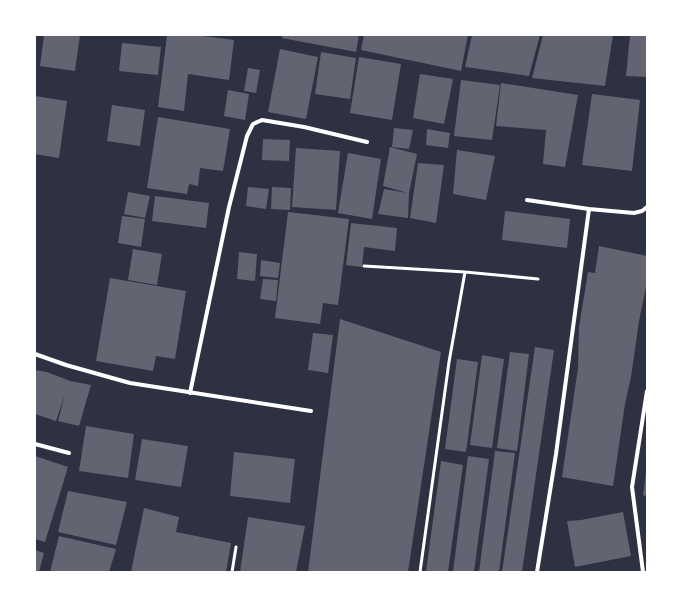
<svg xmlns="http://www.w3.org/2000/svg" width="682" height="607" viewBox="0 0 682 607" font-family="Manrope,sans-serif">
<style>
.building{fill:#626471}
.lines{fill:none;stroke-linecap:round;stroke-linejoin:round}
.service{stroke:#fff;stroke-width:3}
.minor{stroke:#fff;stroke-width:4}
</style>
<rect width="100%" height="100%" fill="#2d3142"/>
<path class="building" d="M 44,35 L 80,35 L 75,71 L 40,66 Z
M 167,35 L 195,35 L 234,40 L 229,80 L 188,74 L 184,111 L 158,107 Z
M 282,35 L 359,35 L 356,52 L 282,38 Z
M 364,35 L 468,35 L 461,71 L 361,50 Z
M 472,35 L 540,35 L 529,76 L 465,67 Z
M 543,35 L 613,35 L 605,86 L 532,78 Z
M 630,35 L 647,35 L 647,77 L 626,76 Z
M 122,43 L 161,47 L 158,75 L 119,71 Z
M 280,49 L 318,57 L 306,119 L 268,112 Z
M 321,52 L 356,58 L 350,99 L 315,94 Z
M 359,57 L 401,64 L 392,120 L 350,113 Z
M 248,68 L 260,70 L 256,93 L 244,91 Z
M 420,74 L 453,79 L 444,124 L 413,118 Z
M 461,80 L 500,85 L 492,140 L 454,136 Z
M 501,83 L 578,95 L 565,167 L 543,164 L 546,130 L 496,126 Z
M 228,90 L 249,94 L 245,120 L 224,116 Z
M 592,94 L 640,100 L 632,171 L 582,165 Z
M 35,96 L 67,101 L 59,158 L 35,154 Z
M 112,105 L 145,110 L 140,146 L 107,141 Z
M 158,117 L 230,129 L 223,171 L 200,168 L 198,186 L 189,184 L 187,194 L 147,188 Z
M 394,128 L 413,130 L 409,149 L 392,147 Z
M 427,129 L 450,133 L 448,148 L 426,145 Z
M 263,139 L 290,140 L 289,161 L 262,160 Z
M 390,147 L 417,154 L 409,193 L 408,218 L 378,214 L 384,189 L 408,193 L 383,186 Z
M 296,148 L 340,151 L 336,210 L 292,207 Z
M 457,150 L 495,156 L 486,200 L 453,194 Z
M 348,153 L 381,159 L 372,219 L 338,213 Z
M 418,163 L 444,165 L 436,223 L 410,218 Z
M 248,187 L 269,189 L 266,209 L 246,206 Z
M 272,187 L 291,188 L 290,210 L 271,209 Z
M 128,192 L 150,196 L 145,218 L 124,214 Z
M 155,196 L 209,203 L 206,228 L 152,221 Z
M 505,211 L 570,219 L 567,248 L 502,240 Z
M 288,212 L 349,219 L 338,305 L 323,303 L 320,324 L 275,318 Z
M 122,216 L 145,219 L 141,247 L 118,243 Z
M 351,223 L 397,228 L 395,251 L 364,247 L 362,267 L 346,265 Z
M 599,246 L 647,256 L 647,282 L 639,321 L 631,377 L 625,404 L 613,486 L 562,477 L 578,368 L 579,327 L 588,272 L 595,273 Z
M 133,249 L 162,254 L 157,285 L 128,280 Z
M 239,252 L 257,254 L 255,281 L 237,279 Z
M 261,260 L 280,263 L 278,278 L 260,276 Z
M 110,278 L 186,291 L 175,359 L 156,356 L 153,371 L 96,361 Z
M 263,279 L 278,280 L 276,301 L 260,299 Z
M 340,319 L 441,352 L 408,572 L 308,572 Z
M 313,333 L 333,335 L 328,373 L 308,370 Z
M 535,347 L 554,350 L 522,572 L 502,572 Z
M 510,352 L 529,354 L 517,451 L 497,448 Z
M 482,355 L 504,359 L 492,448 L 470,445 Z
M 457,359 L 478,362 L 466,452 L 445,449 Z
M 35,370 L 47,372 L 70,381 L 91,385 L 79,426 L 58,421 L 65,394 L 56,421 L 35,414 Z
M 86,426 L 134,434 L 128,478 L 79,471 Z
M 142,439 L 188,446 L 181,487 L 135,480 Z
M 495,451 L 515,453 L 499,572 L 479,572 Z
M 234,452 L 295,459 L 290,503 L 230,496 Z
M 35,456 L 68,467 L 45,542 L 35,539 Z
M 468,456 L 489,459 L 474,572 L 453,572 Z
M 441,461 L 463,465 L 448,572 L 426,572 Z
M 646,472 L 647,495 L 643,496 Z
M 68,491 L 127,502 L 116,545 L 58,532 Z
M 144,508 L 179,517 L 176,532 L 231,543 L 226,572 L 131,572 Z
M 623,512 L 631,556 L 575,567 L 567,521 L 581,520 Z
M 248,517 L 305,526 L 296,572 L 240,572 Z
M 59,536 L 116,549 L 109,572 L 50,572 Z
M 35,550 L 44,553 L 39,572 L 35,572 Z"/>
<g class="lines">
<path class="service" d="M 364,266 L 465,272 L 538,279
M 232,572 L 236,547
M 420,572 L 449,362 L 465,272"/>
<path class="minor" d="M 527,200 L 589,209 L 634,213 L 642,211 L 647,207
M 35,354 L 66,365 L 130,383 L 311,411
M 190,393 L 229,207 L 247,136 L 253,124 L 262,120 L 304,127 L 367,142
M 35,444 L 69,453
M 537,572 L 556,454 L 589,209
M 643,572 L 632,487 L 647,391"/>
</g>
<rect width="682" height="607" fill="none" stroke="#ffffff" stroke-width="72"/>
</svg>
